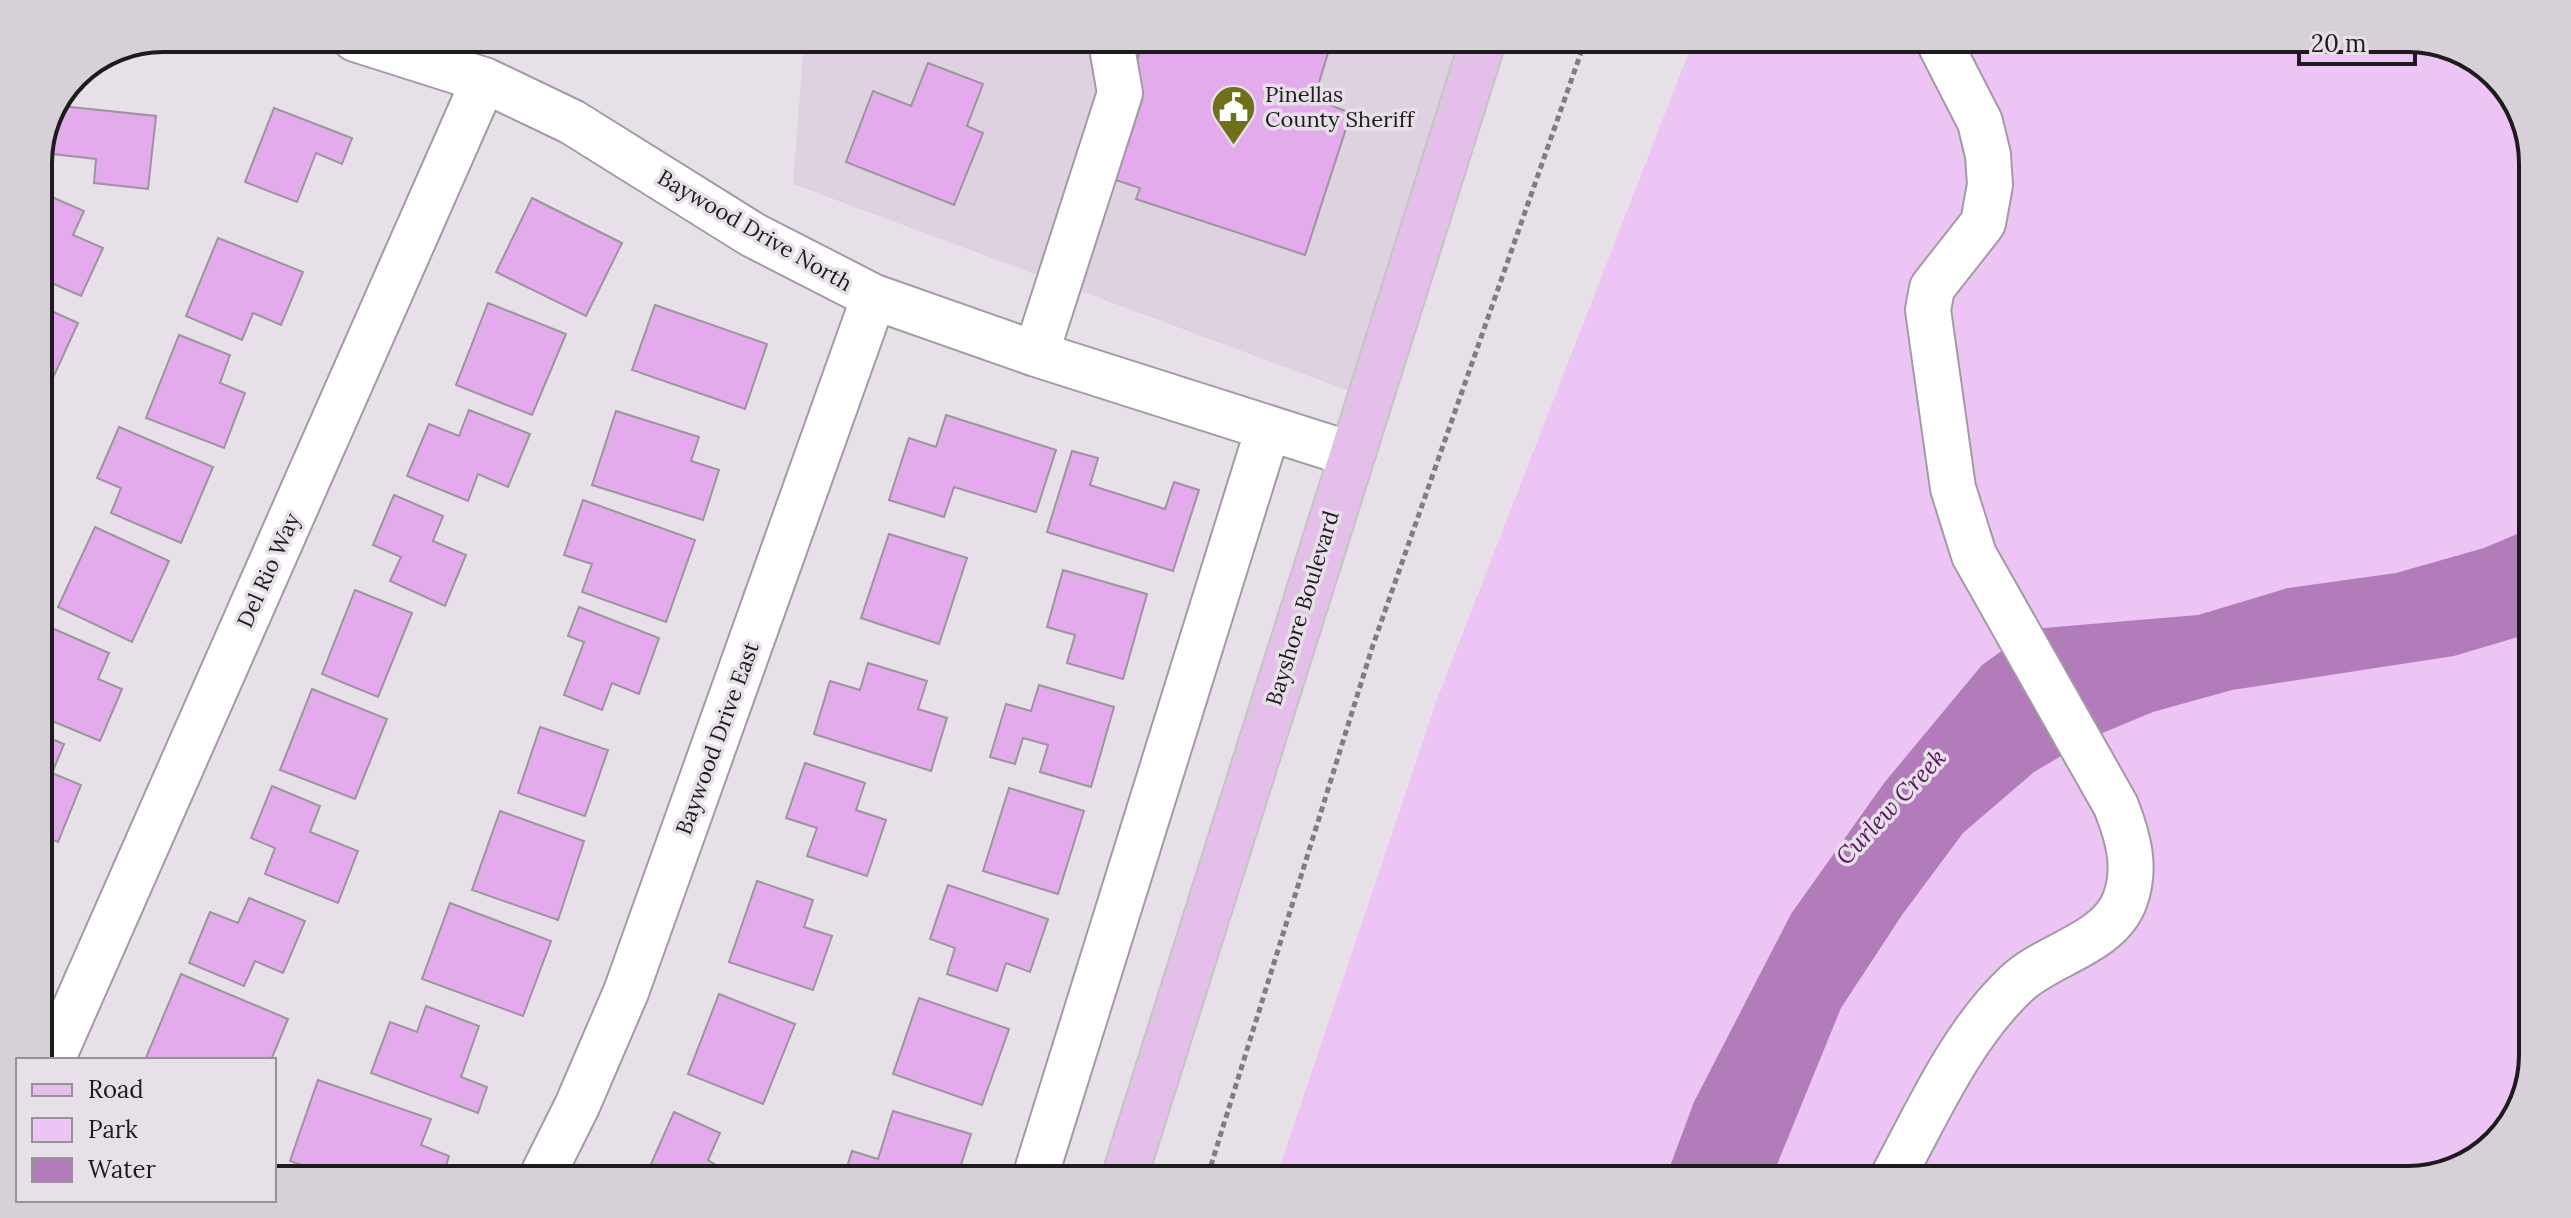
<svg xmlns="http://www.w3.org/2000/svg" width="2571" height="1218" viewBox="0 0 2571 1218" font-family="Lora,serif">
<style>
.built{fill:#ded1e0}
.green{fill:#edc5f4}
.water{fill:#b27cbb}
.building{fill:#e3abec;stroke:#9c959d;stroke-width:2}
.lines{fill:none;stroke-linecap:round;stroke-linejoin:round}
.minor-casing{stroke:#a29ba4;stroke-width:48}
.major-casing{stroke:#c4c4c4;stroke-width:48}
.path{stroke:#817c82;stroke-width:5;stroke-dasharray:6 4;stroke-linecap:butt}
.minor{stroke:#fff;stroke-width:44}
.major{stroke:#e4bfea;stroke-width:44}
.labels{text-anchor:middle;stroke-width:7;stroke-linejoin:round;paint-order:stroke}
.poi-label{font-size:22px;fill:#1e1b1e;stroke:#e8e0e9;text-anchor:start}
.street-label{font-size:22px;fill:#1e1b1e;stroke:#e8e0e9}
.water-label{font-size:24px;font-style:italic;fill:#581562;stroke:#e8e0e9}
.rim{fill:none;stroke:#1e1b1e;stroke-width:4}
</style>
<rect width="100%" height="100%" fill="#e8e0e9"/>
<path class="built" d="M 804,41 L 1461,44 L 1349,391 L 793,184 Z"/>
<path class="green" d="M 1692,44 L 2456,48 L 2512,93 L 2533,156 L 2523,1103 L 2477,1159 L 2408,1180 L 1277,1175 L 1439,694 Z"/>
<path class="water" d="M 2529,529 L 2528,634 L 2454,656 L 2232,690 L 2153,712 L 2093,737 L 2034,772 L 1963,833 L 1902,915 L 1841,1008 L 1772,1177 L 1666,1177 L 1694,1102 L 1791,914 L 1884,783 L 1982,665 L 2032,629 L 2198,615 L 2288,588 L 2396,573 L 2484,548 Z"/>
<path class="building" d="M 626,40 L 682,40 L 682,46 L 626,44 Z
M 1143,42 L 1331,43 L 1314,99 L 1351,113 L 1305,255 L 1136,199 L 1140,188 L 1116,180 L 1142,100 L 1127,94 Z
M 928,63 L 983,84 L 967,126 L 983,133 L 954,205 L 846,162 L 873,91 L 911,106 Z
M 61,106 L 156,116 L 148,189 L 94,183 L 96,159 L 43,153 Z
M 274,108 L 352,138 L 342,164 L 316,153 L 297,202 L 245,182 Z
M 38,191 L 84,211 L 73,235 L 103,248 L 81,296 L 38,277 Z
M 532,198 L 622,243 L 586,316 L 496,272 Z
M 218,238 L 303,272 L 281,325 L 253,313 L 242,340 L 186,316 Z
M 488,303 L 566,334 L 532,415 L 456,385 Z
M 38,305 L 78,323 L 41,404 L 38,402 Z
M 655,305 L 767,344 L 745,409 L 632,370 Z
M 179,335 L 230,355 L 220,383 L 245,393 L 224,448 L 146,418 Z
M 469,410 L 530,434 L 508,487 L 478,474 L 468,501 L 407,476 L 429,424 L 459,436 Z
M 616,411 L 699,437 L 691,461 L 719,470 L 703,520 L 592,485 Z
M 946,415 L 1056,450 L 1036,512 L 954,487 L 944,517 L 889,500 L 909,438 L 936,447 Z
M 119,427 L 213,467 L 181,543 L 111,513 L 121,488 L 97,478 Z
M 1072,451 L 1098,458 L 1090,485 L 1165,509 L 1174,482 L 1199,490 L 1173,571 L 1047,532 Z
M 394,495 L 443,516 L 433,541 L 466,555 L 445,606 L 390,581 L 401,557 L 373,545 Z
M 583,500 L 695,540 L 666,622 L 582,592 L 592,564 L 564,555 Z
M 95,527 L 169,561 L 132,642 L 58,607 Z
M 889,534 L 967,558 L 939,644 L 861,618 Z
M 1063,570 L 1147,594 L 1123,679 L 1067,663 L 1075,635 L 1047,627 Z
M 355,590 L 412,613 L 378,697 L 322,674 Z
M 579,607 L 659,638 L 639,694 L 612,683 L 602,710 L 564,695 L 584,642 L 568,636 Z
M 38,622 L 109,653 L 98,679 L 122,689 L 100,741 L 38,715 Z
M 868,663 L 927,681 L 918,709 L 947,718 L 931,771 L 814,734 L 830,681 L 860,690 Z
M 1039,685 L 1114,707 L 1091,787 L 1040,772 L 1048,745 L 1023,738 L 1015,764 L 990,757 L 1006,704 L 1031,711 Z
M 312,689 L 387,719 L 355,799 L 280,770 Z
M 540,727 L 608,750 L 585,816 L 518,793 Z
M 38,733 L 64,744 L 52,773 L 81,785 L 58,842 L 38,834 Z
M 805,763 L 865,783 L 856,810 L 886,820 L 867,876 L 807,856 L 817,828 L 786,818 Z
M 272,786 L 320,806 L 310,832 L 358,851 L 338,903 L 265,874 L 275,848 L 251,838 Z
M 1009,788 L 1084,811 L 1058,894 L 983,871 Z
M 500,811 L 584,841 L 558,920 L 472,890 Z
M 38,852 L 47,855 L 38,878 Z
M 757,881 L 813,900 L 804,927 L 832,936 L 813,990 L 729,962 Z
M 948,885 L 1048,919 L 1030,972 L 1006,963 L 997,991 L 947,974 L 955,948 L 930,939 Z
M 249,898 L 305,921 L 283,973 L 255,961 L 244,986 L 189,963 L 210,912 L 238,923 Z
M 450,903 L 551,941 L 523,1016 L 422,979 Z
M 181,974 L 288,1019 L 271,1060 L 145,1060 Z
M 719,994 L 795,1024 L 763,1104 L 688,1074 Z
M 919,998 L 1009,1029 L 982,1105 L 893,1074 Z
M 426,1006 L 479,1026 L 461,1077 L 487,1087 L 478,1113 L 371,1073 L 390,1022 L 417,1032 Z
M 318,1080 L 431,1119 L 421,1145 L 449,1156 L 444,1172 L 319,1171 L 290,1161 Z
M 893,1111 L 971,1134 L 958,1174 L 845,1173 L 852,1151 L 878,1159 Z
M 674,1112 L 720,1133 L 708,1160 L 729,1173 L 647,1173 Z"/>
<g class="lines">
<defs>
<path id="minor" d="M 355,39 L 484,80 L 572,122 L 753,235 L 874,297 L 1036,354 L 1350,454
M 1036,354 L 1120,93 L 1111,42
M 52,1060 L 484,80
M 544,1172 L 577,1106 L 626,992 L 874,297
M 1036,1174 L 1268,429
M 1892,1178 C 1928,1112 1961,1036 2016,984 C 2047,954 2109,944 2125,900 C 2137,867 2128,837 2116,806 L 1974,555 L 1953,488 L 1928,310 L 1932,288 L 1983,223 L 1990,185 L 1988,155 L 1980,122 L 1941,46"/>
<path id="major" d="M 1125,1175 L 1482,44"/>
</defs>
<use href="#minor" class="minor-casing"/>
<use href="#major" class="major-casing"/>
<path class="path" d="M 1208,1175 L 1372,648 L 1584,44"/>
<use href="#minor" class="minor"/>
<use href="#major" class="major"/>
</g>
<defs>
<symbol id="civic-pin" viewBox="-11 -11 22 30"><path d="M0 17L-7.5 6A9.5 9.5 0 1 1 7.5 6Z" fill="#6e7117" stroke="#e8e0e9"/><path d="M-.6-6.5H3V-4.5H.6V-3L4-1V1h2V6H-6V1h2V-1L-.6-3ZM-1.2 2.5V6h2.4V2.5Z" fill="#fff"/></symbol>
</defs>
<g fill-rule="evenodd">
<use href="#civic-pin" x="1208" y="82" width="51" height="69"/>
</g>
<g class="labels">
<g class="poi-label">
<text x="1265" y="102">Pinellas<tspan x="1265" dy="25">County Sheriff</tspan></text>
</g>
<g class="street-label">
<text transform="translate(755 230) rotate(30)" y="8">Baywood Drive North</text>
<text transform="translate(268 570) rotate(-66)" y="8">Del Rio Way</text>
<text transform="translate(1302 608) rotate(-73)" y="8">Bayshore Boulevard</text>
<text transform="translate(717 738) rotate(-70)" y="8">Baywood Drive East</text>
</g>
<g class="water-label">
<text transform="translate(1891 807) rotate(-47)" y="8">Curlew Creek</text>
</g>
</g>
<path d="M0 0H2571V1218H0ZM163 52H2408A111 111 0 0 1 2519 163V1055A111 111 0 0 1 2408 1166H163A111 111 0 0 1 52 1055V163A111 111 0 0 1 163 52Z" fill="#d8d0d9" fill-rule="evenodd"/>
<path class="rim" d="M163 52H2408A111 111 0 0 1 2519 163V1055A111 111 0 0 1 2408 1166H163A111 111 0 0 1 52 1055V163A111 111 0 0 1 163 52Z"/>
<rect x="16" y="1058" width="260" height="144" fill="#e8e0e9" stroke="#979198" stroke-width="2"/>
<rect x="32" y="1084" width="40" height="12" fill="#e4bfea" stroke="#979198" stroke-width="2"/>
<text x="88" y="1098" font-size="24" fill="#1e1b1e">Road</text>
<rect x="32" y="1118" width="40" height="24" fill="#edc5f4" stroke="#979198" stroke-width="2"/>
<text x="88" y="1138" font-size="24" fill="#1e1b1e">Park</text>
<rect x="32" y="1158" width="40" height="24" fill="#b27cbb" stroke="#979198" stroke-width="2"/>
<text x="88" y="1178" font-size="24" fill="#1e1b1e">Water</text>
<path d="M2299 52v12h116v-12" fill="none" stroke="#1e1b1e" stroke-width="4"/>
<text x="2311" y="52" font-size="24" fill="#1e1b1e" stroke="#e8e0e9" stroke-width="6" paint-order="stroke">20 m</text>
</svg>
